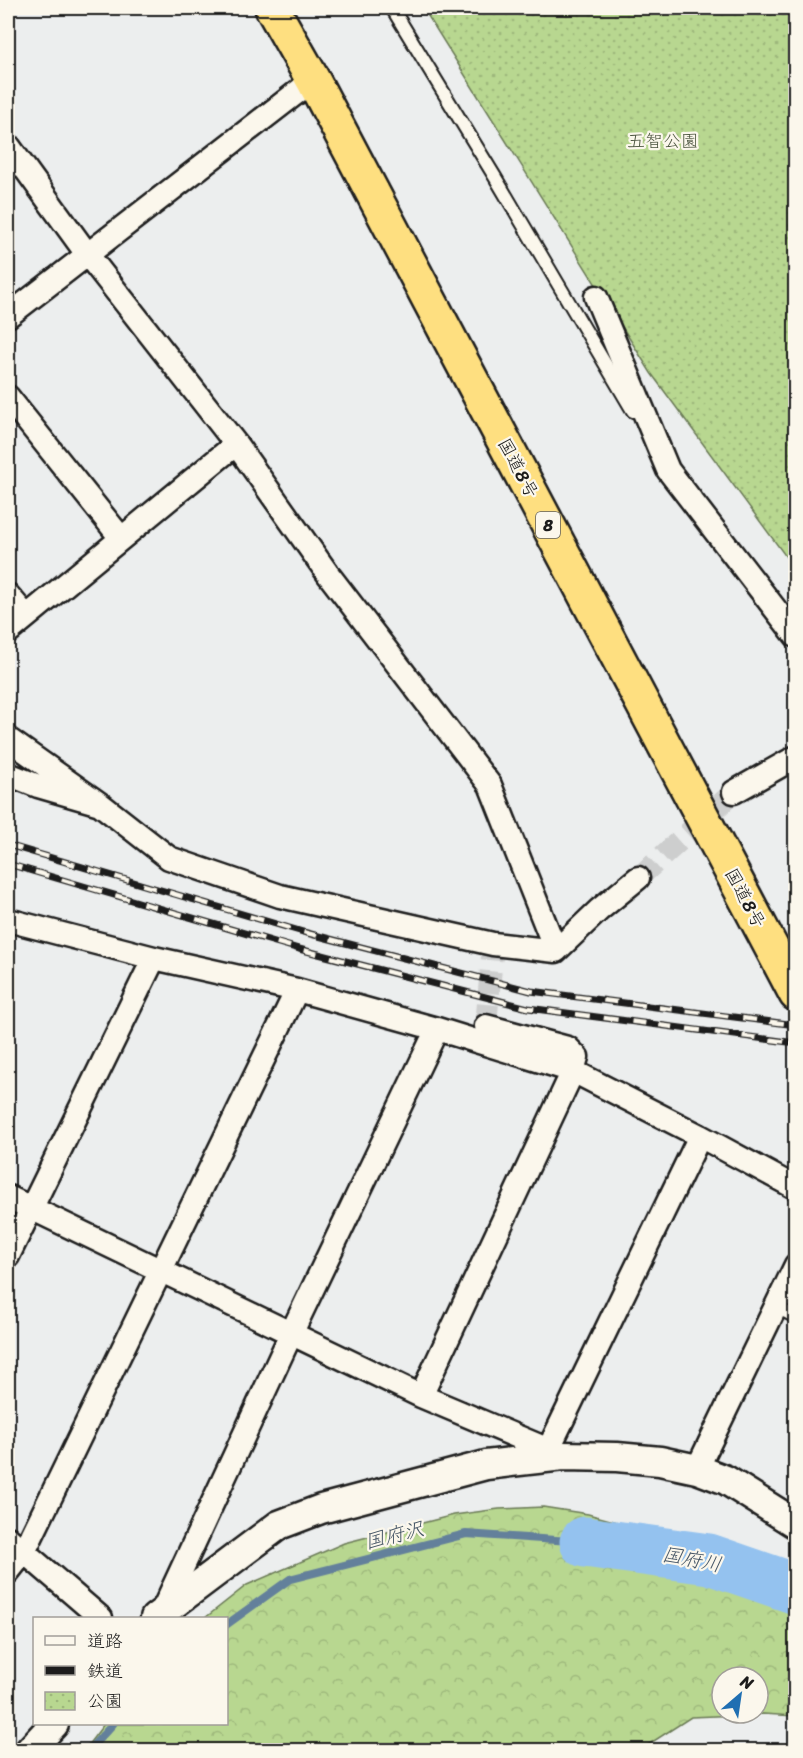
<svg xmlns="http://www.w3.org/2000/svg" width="803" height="1758" viewBox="0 0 803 1758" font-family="Sriracha,'Klee One',sans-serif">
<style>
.forest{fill:url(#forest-crowns);stroke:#6a7a56;stroke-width:1.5;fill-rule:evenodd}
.park{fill:url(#park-dots);stroke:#6a7a56;stroke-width:1.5}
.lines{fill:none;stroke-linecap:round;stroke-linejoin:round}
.stream{stroke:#64809b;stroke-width:8}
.river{stroke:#94c2ef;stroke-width:51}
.minor-tunnel{stroke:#cdcece;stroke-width:22;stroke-dasharray:22 11;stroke-linecap:butt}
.service-casing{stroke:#1c1c1c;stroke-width:16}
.minor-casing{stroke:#1c1c1c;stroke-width:27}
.tertiary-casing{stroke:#1c1c1c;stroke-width:33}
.trunk-casing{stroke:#1c1c1c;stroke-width:38}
.service{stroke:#fbf7ec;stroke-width:12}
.minor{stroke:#fbf7ec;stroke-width:22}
.tertiary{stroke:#fbf7ec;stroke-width:28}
.trunk{stroke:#fedf80;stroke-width:33}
.rail-casing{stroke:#1c1c1c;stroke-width:7}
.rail{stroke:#fbf7ec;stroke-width:4.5;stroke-dasharray:14;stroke-linecap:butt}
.labels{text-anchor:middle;stroke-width:4.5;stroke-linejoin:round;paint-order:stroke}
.shield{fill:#fbf7ec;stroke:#5f5e5a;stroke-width:1.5}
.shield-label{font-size:16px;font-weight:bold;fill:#1c1c1c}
.park-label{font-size:18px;fill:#4b543f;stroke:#fbf7ec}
.street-label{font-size:18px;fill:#1c1c1c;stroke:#fbf7ec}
.water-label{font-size:20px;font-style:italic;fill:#465666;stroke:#fbf7ec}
</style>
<defs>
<pattern id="forest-crowns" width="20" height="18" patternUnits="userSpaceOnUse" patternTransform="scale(1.5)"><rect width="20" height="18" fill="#b8d790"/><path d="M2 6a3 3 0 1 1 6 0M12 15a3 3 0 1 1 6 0" fill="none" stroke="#9eb87c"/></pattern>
<pattern id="park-dots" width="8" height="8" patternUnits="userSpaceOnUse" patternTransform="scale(1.5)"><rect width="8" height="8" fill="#b8d790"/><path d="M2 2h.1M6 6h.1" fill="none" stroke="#9eb87c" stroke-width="1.8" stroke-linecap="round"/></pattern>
</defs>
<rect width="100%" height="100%" fill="#eceeee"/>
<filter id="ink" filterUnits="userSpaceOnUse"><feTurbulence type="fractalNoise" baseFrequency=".0167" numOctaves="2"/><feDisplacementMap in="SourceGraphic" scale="12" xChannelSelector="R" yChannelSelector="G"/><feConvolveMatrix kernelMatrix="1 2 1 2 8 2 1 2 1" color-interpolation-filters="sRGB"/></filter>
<g filter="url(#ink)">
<path class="forest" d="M 543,1507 L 588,1514 L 629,1525 L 746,1564 L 795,1574 L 795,1716 L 763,1714 L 691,1717 L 640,1750 L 84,1750 L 104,1724 L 226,1724 L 226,1618 L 205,1618 L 247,1585 L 344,1543 L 454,1515 L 499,1509 ZM 722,1677 L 758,1677 L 758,1713 L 722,1713 Z"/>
<path class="park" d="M 423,8 L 795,8 L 795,569 L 651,373 Z"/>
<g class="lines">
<path class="stream" d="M 226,1625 L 290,1579 L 466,1534 L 585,1542
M 89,1750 L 113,1724"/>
<path class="river" d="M 585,1542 L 709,1559 L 796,1589"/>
<path class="minor-tunnel" d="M 638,878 L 734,792
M 486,1026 L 493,944"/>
<defs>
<path id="service" d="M 392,8 L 495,177 L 633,411
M 776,1307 L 796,1317"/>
<path id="minor" d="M 8,145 L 87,254 L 236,444 L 328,574 L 490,785 L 556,951 L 493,944 L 280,896 L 169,858 L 100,804
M 596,297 L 668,470 L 796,636
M 8,316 L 313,80
M 8,397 L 121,538
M 8,595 L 26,616
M 8,632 L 236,444
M 8,739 L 100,804 L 38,786 L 8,774
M 734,792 L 796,757
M 8,920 L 154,958 L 297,990 L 437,1029 L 573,1071 L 700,1136 L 796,1188
M 556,951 L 599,910 L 638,878
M 8,1197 L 421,1396 L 563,1456
M 8,1256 L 154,958
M 421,1396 L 573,1071 L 577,1057 L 568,1048 L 486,1026
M 548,1450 L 700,1136
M 697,1469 L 796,1265
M 8,1538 L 101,1618
M 8,1572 L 24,1552 L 297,990
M 161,1614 L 291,1334 L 437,1029"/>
<path id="tertiary" d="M 155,1618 L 279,1525 L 321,1509 L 486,1465 L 563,1456 L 617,1457 L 660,1461 L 697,1469 L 726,1480 L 796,1524
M 30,1750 L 54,1724"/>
<path id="trunk" d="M 272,8 L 313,80 L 796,994"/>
</defs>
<use href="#service" class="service-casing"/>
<use href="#minor" class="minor-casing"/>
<use href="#tertiary" class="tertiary-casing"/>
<use href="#trunk" class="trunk-casing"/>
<use href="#service" class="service"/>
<use href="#minor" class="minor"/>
<use href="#tertiary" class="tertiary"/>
<use href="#trunk" class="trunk"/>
<defs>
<path id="rail" d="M 8,845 L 303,932 L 531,991 L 796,1025
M 8,864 L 299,949 L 528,1008 L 796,1043"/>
</defs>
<use href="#rail" class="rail-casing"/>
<use href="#rail" class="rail"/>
</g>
</g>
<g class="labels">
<rect class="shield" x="536" y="512" width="24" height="26" rx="4.5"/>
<g class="shield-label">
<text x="548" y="531">8</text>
</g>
<g class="park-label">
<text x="663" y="147">五智公園</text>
</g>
<g class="street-label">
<text transform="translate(518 468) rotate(62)" y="6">国道8号</text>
<text transform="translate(745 898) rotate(62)" y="6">国道8号</text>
</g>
<g class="water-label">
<text transform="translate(394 1535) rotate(-14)" y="7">国府沢</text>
<text transform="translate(692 1559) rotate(11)" y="7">国府川</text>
</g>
</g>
<rect width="803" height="1758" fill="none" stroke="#fbf7ec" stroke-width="30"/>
<rect x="15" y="15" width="773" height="1728" fill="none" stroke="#1c1c1c" stroke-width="2" filter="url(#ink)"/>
<rect x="33" y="1617" width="195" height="108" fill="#fbf7ec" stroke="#a29f99" stroke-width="1.5"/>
<rect x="45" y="1636" width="30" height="9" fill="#fbf7ec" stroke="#a29f99" stroke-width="1.5"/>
<text x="87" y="1647" font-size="18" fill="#1c1c1c">道路</text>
<rect x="45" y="1666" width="30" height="9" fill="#1c1c1c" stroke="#a29f99" stroke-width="1.5"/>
<text x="87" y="1677" font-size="18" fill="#1c1c1c">鉄道</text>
<rect x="45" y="1692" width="30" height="18" fill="url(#park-dots)" stroke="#a29f99" stroke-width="1.5"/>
<text x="87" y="1707" font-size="18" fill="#1c1c1c">公園</text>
<g transform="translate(740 1695) rotate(29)"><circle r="28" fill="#fbf7ec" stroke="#a29f99" stroke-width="1.5"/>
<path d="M0-4.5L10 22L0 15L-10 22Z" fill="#1f6fb2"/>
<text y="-9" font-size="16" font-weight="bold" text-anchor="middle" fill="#1c1c1c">N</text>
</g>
</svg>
